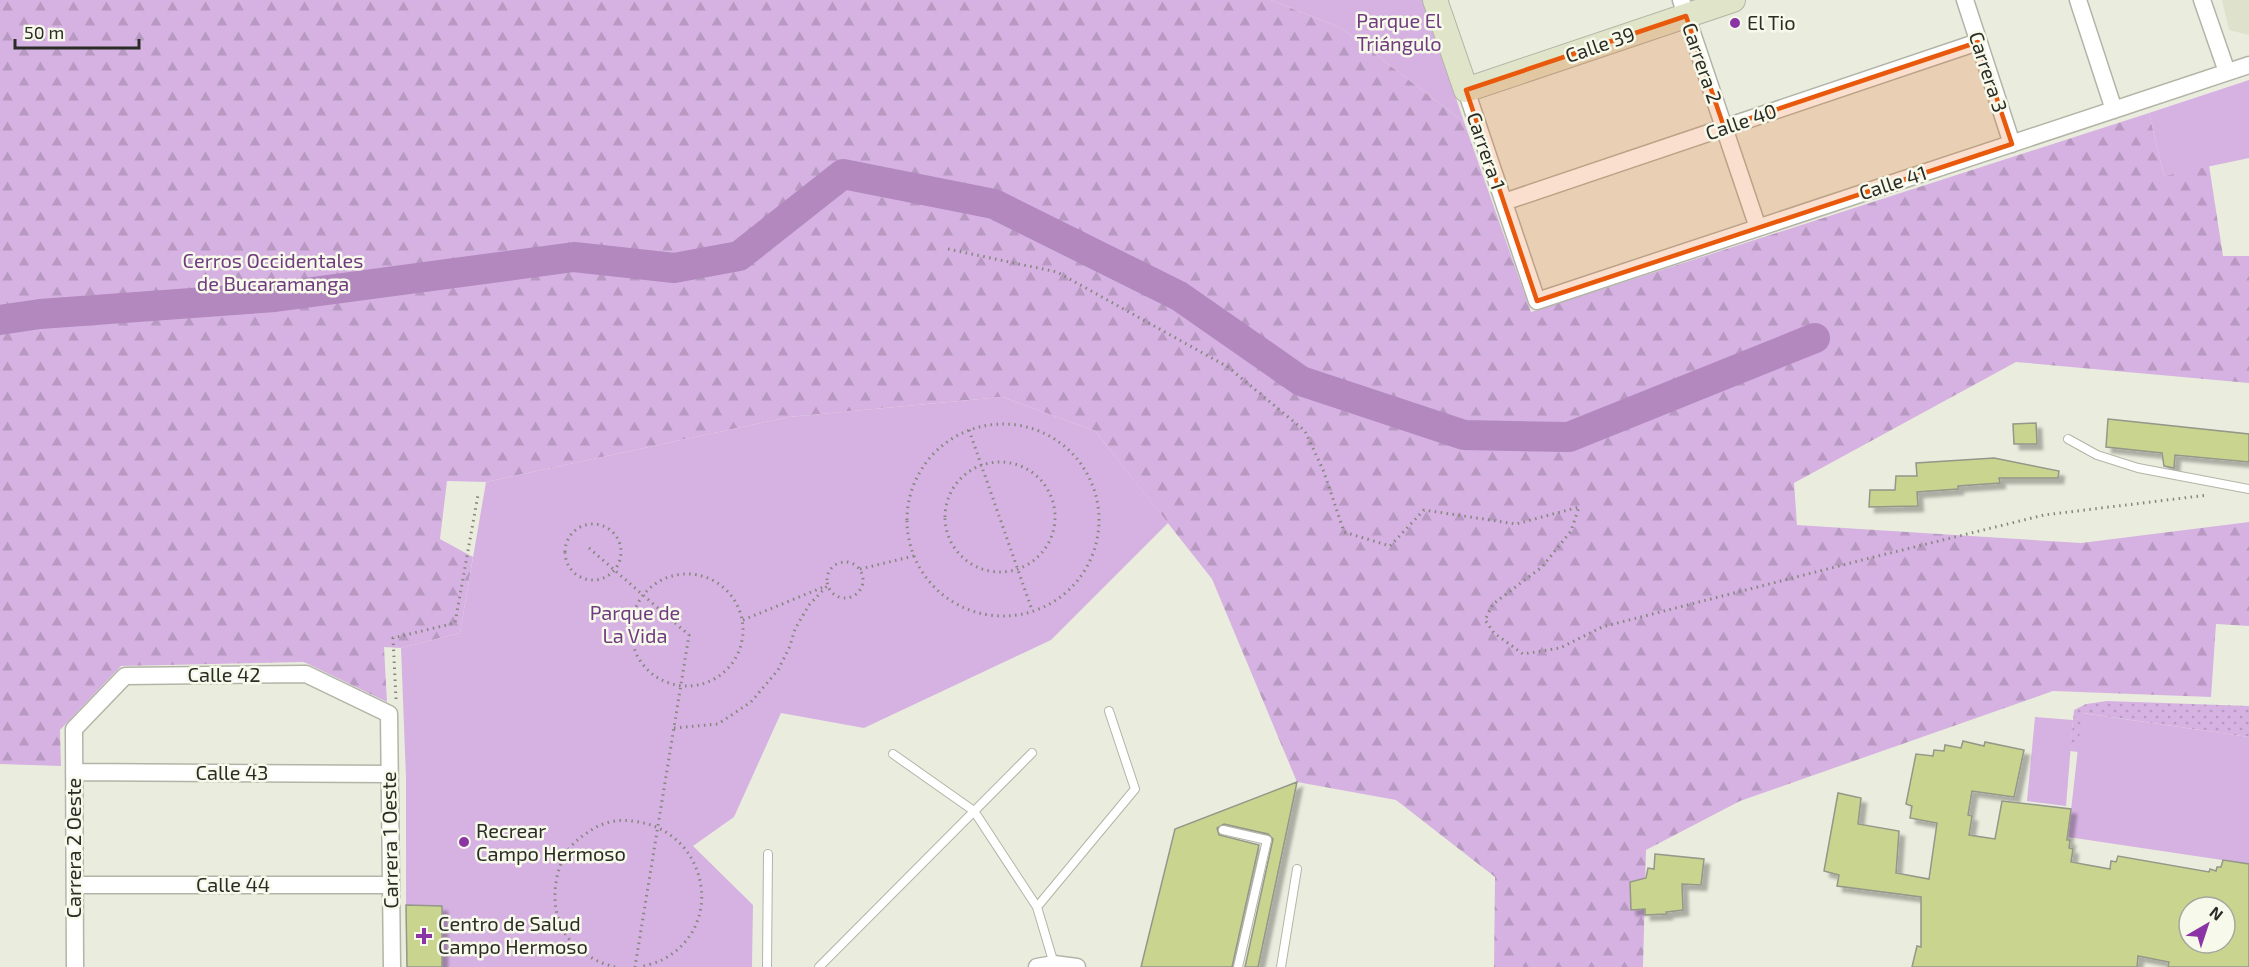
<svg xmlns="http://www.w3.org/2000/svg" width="2249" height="967" viewBox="0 0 2249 967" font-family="'Exo 2',sans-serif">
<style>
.built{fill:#dee2cc}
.grass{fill:url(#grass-dots)}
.forest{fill:url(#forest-firs)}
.green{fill:#d6b2e2}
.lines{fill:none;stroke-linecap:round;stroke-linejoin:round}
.river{stroke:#b288bf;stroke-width:30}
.building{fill:#c9d58f;stroke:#949789;stroke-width:1.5;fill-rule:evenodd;filter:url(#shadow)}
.lane-casing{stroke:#b2b5a6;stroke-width:10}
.street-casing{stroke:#b2b5a6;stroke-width:19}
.secondary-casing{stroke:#b2b5a6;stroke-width:26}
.path{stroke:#85877d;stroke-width:3;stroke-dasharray:1.5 4.5;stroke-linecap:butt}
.lane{stroke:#fff;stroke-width:8}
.street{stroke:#fff;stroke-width:16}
.secondary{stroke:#e0e4c9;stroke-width:24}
.marked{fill:#e8590c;fill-opacity:0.2;stroke:#e8590c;stroke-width:4.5;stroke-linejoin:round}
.poi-dot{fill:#8a35a3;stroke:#f7faeb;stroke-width:2}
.labels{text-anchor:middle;stroke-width:5;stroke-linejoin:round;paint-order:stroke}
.park-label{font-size:20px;fill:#703b80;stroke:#f7faeb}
.poi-label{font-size:20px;fill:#2b2c26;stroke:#f7faeb;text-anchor:start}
.street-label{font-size:20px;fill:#2b2c26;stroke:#f7faeb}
</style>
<defs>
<pattern id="grass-dots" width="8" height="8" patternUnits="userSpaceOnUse" patternTransform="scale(1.5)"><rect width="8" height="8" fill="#d6b2e2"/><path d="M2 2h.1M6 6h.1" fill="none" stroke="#b899c2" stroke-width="1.8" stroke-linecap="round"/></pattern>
<pattern id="forest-firs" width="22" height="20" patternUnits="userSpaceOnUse" patternTransform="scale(1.5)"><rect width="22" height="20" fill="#d6b2e2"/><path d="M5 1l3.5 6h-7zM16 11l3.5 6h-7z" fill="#b899c2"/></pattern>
<filter id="shadow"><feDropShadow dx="5.5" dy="5.5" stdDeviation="1.5" flood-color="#0004"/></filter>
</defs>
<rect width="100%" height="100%" fill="#eaedde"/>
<path class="built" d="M 2222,0 L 2249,0 L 2249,35 L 2229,30 Z"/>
<path class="grass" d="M 2107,701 L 2249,706 L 2249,737 L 2083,713 L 2078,752 L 2070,751 L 2074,710 L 2086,704 Z"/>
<path class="forest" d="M 0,0 L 1271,0 L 1341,28 L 1464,122 L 1531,312 L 2149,113 L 2164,176 L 2209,165 L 2223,256 L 2249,256 L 2249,383 L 2016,362 L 1794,483 L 1797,525 L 2081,543 L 2249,522 L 2249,626 L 2216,624 L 2211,697 L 2053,691 L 1740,801 L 1646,850 L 1643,967 L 1494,967 L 1495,877 L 1396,800 L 1297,782 L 1212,579 L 1095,431 L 1002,397 L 789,417 L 486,482 L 447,481 L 440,539 L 473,557 L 460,633 L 401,648 L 384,647 L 387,702 L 304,662 L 121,666 L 60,730 L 61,766 L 0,764 Z"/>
<path class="green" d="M 1271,0 L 1423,0 L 1464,122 L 1341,28 Z
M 2249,80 L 2249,158 L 2164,176 L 2149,113 Z
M 1002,397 L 1095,431 L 1168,523 L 1051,640 L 864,728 L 781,713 L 734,817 L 693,846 L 753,905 L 752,967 L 442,967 L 442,906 L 406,905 L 406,778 L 401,648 L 460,633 L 486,482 L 789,417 Z
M 2082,713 L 2249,737 L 2249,864 L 2068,837 Z
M 2035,717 L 2073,720 L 2066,806 L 2027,801 Z"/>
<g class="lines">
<path class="river" d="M 0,320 L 40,314 L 275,297 L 574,257 L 674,268 L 739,256 L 843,174 L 994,204 L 1179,296 L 1301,381 L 1464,435 L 1569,437 L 1815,338"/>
</g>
<path class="building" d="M 2108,419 L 2249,434 L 2249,462 L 2175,455 L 2174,468 L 2164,466 L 2162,453 L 2106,447 Z
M 2036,423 L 2037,444 L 2014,444 L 2013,424 Z
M 1994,458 L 2059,471 L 2058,478 L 1999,478 L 2000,483 L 1958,486 L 1958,489 L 1917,492 L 1918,506 L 1869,507 L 1870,490 L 1895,490 L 1896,476 L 1917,476 L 1916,463 Z
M 1963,741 L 1984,746 L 1985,742 L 2024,750 L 2014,797 L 1972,791 L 1968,815 L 1972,816 L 1969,835 L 1995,839 L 2002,801 L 2071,809 L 2067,840 L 2070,840 L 2069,848 L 2073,849 L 2071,862 L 2110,869 L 2111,861 L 2116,862 L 2118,856 L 2209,872 L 2210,869 L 2216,871 L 2217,867 L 2221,867 L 2223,860 L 2249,864 L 2249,967 L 2168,967 L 2169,962 L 2138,956 L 2137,967 L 1912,967 L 1917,946 L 1921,947 L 1921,897 L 1837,886 L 1839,875 L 1824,871 L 1838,793 L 1861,798 L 1858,824 L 1899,831 L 1896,873 L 1929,879 L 1937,823 L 1910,818 L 1912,806 L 1906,804 L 1916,754 L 1933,756 L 1934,750 L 1944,751 L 1945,745 L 1961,748 ZM 2189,907 L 2225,907 L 2225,943 L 2189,943 Z
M 1297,782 L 1258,967 L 1245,967 L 1273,839 L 1268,834 L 1224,824 L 1217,828 L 1219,835 L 1259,845 L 1232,967 L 1141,967 L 1175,829 Z
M 1655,854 L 1704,859 L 1701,885 L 1682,884 L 1683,910 L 1666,912 L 1667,914 L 1645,915 L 1645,909 L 1631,910 L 1630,882 L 1646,878 L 1648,868 L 1654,869 Z
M 406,905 L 442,906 L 442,967 L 407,967 Z"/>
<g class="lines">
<defs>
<path id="lane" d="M 2068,439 L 2097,455 L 2138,468 L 2249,489
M 893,754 L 974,811 L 1037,907
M 1223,830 L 1267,840 L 1238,967
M 1054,964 L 1037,907 L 1135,789 L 1109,711
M 767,967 L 768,854
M 819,967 L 1032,753
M 1281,967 L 1297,869"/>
<path id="street" d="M 1681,0 L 1758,228
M 1965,0 L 2012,144
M 2078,0 L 2114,110
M 2202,0 L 2227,72
M 1466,90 L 1537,301 L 2249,65
M 1504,202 L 1978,42
M 74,772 L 390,774
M 75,885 L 391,885
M 75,967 L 74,729 L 125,676 L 306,674 L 389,714 L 392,967
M 1037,967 L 1054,964 L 1077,967"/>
<path id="secondary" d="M 1435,0 L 1466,90 L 1733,0"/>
</defs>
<use href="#lane" class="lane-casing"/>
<use href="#street" class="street-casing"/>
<use href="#secondary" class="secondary-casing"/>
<path class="path" d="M 948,249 L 1057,272 L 1228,367 L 1305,431 L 1324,472 L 1344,532 L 1390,546 L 1424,510 L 1516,524 L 1579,507 L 1571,531 L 1542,567 L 1493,604 L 1485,620 L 1494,633 L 1523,654 L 1560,648 L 1602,627 L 1874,557 L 2044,515 L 2208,495
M907 520a96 96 0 1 1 192 0a96 96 0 1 1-192 0Z
M 969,430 L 1032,610
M945 517a55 55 0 1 1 110 0a55 55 0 1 1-110 0Z
M565 552a28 28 0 1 1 56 0a28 28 0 1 1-56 0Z
M 589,548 L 689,635 L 635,967
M827 580a18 18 0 1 1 36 0a18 18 0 1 1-36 0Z
M 860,569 L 914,556
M631 630a56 56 0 1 1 112 0a56 56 0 1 1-112 0Z
M 743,620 L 826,586
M 396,699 L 393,638 L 455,623 L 478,495
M 674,728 L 718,724 L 751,702 L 778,670 L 790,646 L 795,629 L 809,605 L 827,586
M 615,967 C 608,965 600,963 594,959 C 555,940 547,898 562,861 C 567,847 580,837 593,829 C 604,822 619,819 632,821 C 706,828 729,925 662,960 C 656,963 647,965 641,967"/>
<use href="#lane" class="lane"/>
<use href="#street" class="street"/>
<use href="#secondary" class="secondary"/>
</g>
<path class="marked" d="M 1686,16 L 1724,127 L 1978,42 L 2012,144 L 1537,301 L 1466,90 Z"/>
<g class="poi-dot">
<circle cx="1735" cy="23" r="6"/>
<circle cx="464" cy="842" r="6"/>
<path d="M421 927h6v6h6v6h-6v6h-6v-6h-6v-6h6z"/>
</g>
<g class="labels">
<g class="park-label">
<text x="1399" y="28">Parque El<tspan x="1399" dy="23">Triángulo</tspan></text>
<text x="273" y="268">Cerros Occidentales<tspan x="273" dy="23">de Bucaramanga</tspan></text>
<text x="635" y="620">Parque de<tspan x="635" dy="23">La Vida</tspan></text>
</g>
<g class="poi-label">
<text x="1747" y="30">El Tio</text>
<text x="476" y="838">Recrear<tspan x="476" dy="23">Campo Hermoso</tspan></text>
<text x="438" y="931">Centro de Salud<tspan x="438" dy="23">Campo Hermoso</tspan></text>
</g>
<g class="street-label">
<text transform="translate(1600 45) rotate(-19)" y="7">Calle 39</text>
<text transform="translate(1702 63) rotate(71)" y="7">Carrera 2</text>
<text transform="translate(1988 72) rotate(72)" y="7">Carrera 3</text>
<text transform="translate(1741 122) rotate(-19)" y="7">Calle 40</text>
<text transform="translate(1486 151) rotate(71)" y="7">Carrera 1</text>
<text transform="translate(1893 183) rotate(-18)" y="7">Calle 41</text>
<text x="224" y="682">Calle 42</text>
<text x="232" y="780">Calle 43</text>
<text transform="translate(390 840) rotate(-91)" y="7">Carrera 1 Oeste</text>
<text transform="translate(74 848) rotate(-90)" y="7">Carrera 2 Oeste</text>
<text x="233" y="892">Calle 44</text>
</g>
</g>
<g transform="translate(2207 925) rotate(39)"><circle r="28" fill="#f7faeb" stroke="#a5a89c" stroke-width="1.5"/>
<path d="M0-4.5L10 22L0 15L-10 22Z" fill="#8a35a3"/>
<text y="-9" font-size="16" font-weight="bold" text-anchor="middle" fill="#2b2c26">N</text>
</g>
<path d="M15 39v9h124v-9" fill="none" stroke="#2b2c26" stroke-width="3"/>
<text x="24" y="39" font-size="18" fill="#2b2c26" stroke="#f7faeb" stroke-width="4.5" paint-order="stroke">50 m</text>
</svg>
